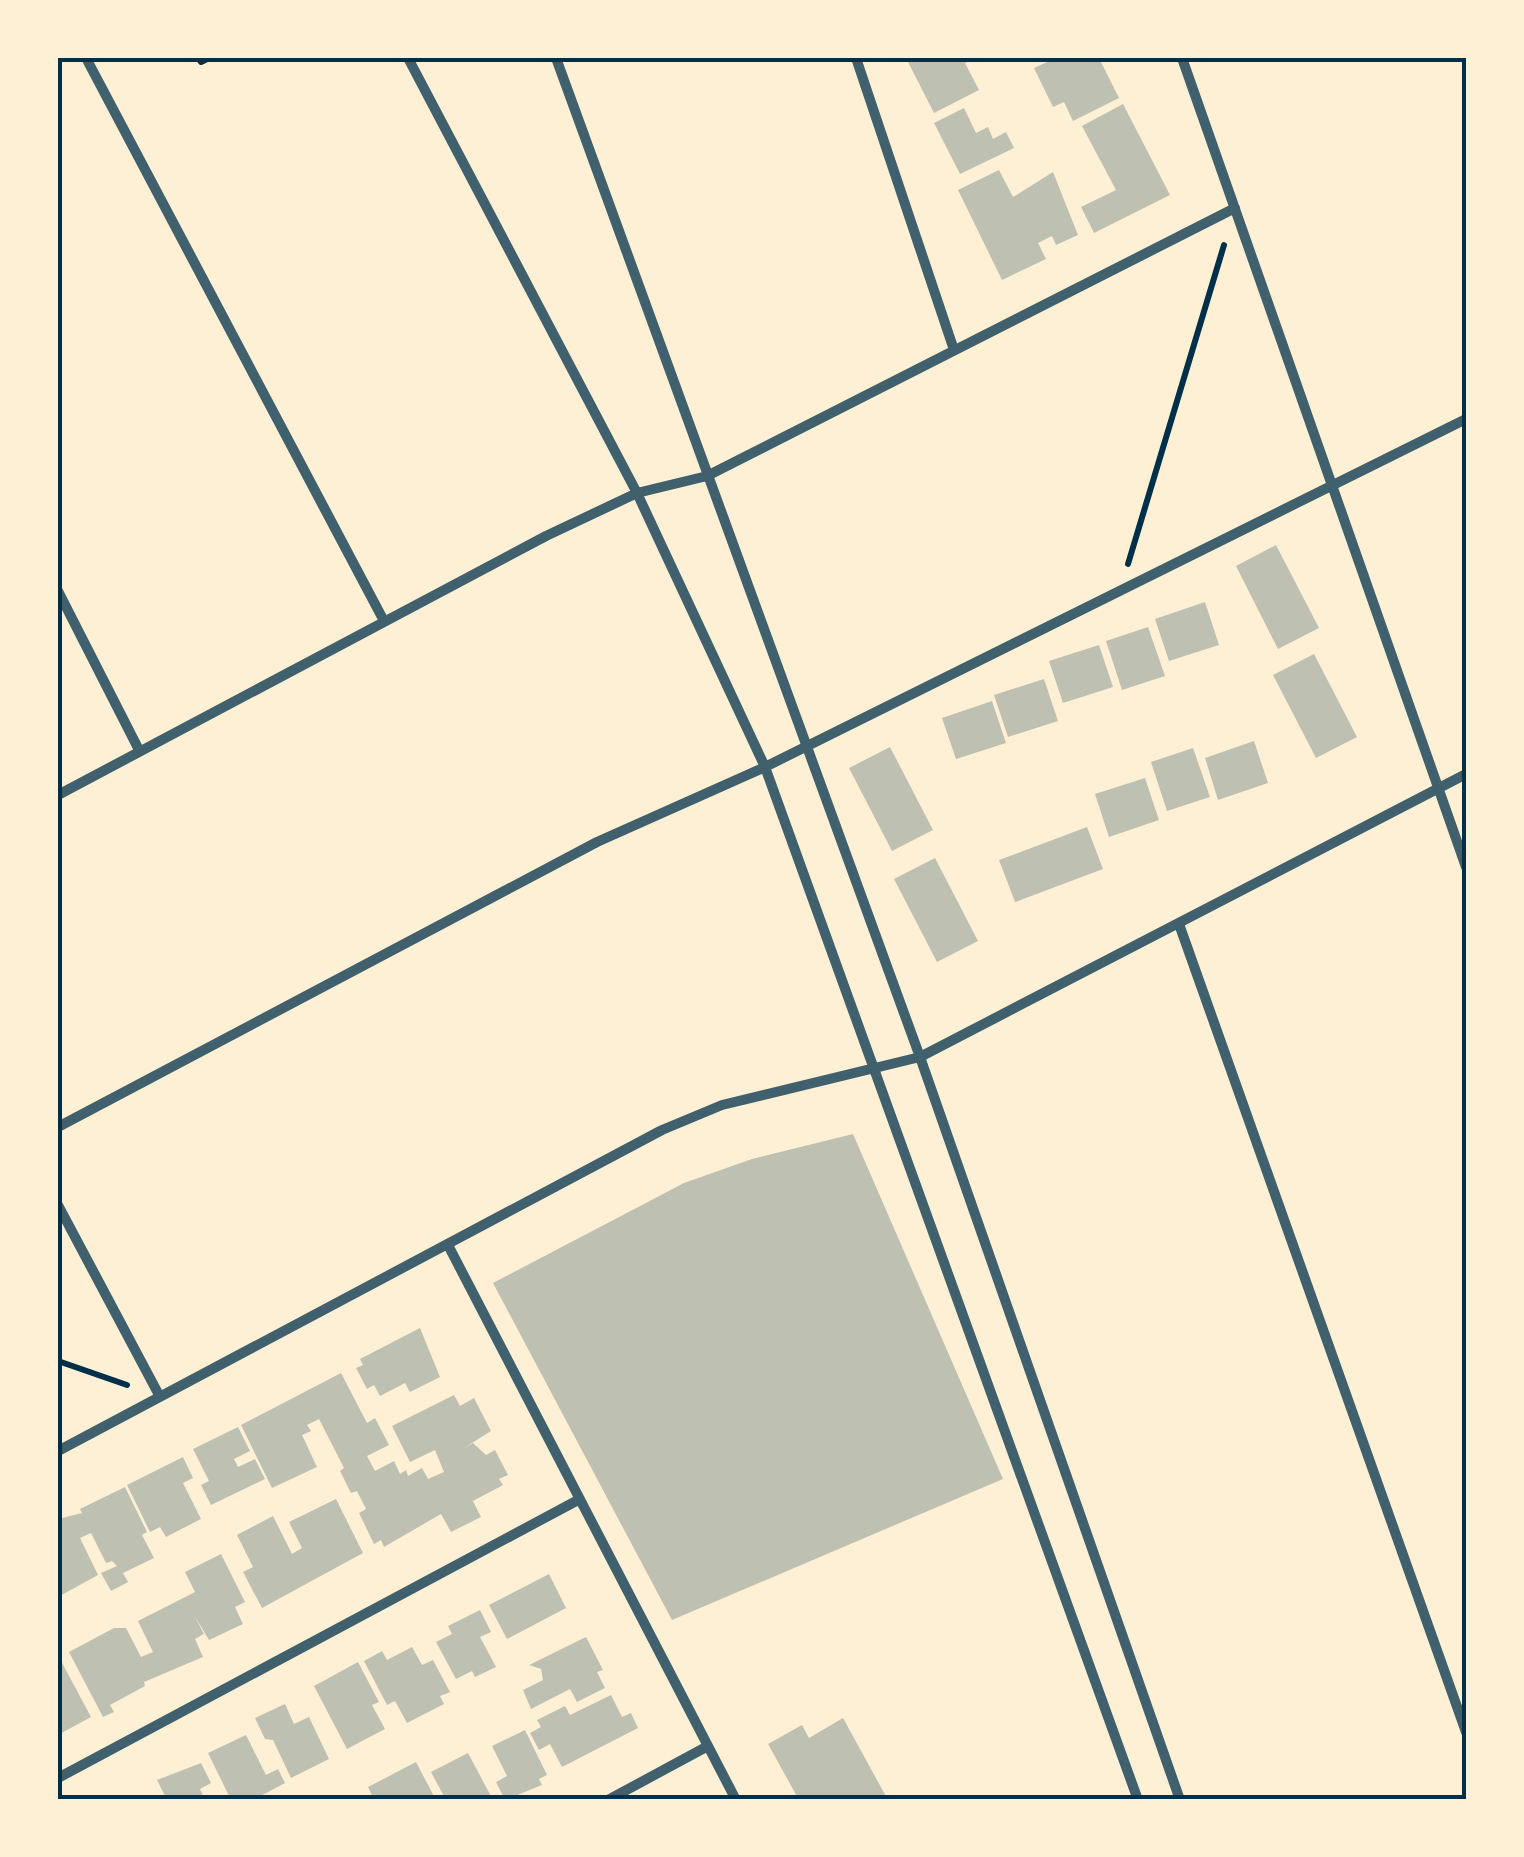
<svg xmlns="http://www.w3.org/2000/svg" width="1524" height="1857" viewBox="0 0 1524 1857" font-family="'PT Sans Narrow',sans-serif">
<style>
.building{fill:#bec0b2}
.lines{fill:none;stroke-linecap:round;stroke-linejoin:round}
.path{stroke:#003049;stroke-width:6}
.minor{stroke:#3f606c;stroke-width:10}
.neatline{fill:none;stroke:#003049;stroke-width:4}
</style>
<rect width="100%" height="100%" fill="#fdf0d5"/>
<path class="building" d="M 906,58 L 976,58 L 965,63 L 979,90 L 934,113 Z
M 1056,58 L 1099,58 L 1119,98 L 1073,121 L 1064,102 L 1053,107 L 1034,68 Z
M 1123,104 L 1170,195 L 1094,233 L 1081,207 L 1116,190 L 1082,126 Z
M 964,108 L 976,133 L 988,127 L 993,139 L 1006,132 L 1014,148 L 960,174 L 934,123 Z
M 999,170 L 1013,197 L 1053,172 L 1078,235 L 1056,245 L 1052,236 L 1038,243 L 1046,259 L 1002,280 L 958,190 Z
M 1276,545 L 1319,628 L 1278,649 L 1236,566 Z
M 1205,602 L 1219,645 L 1169,661 L 1155,619 Z
M 1148,627 L 1165,676 L 1122,690 L 1106,641 Z
M 1099,645 L 1113,687 L 1063,703 L 1049,661 Z
M 1314,654 L 1357,737 L 1316,758 L 1273,675 Z
M 1044,679 L 1058,721 L 1008,737 L 994,695 Z
M 992,701 L 1006,743 L 956,759 L 942,718 Z
M 1254,741 L 1268,783 L 1218,800 L 1205,758 Z
M 890,747 L 933,830 L 892,851 L 849,768 Z
M 1193,748 L 1210,797 L 1167,811 L 1151,762 Z
M 1145,778 L 1159,820 L 1109,837 L 1095,794 Z
M 1087,827 L 1103,869 L 1015,902 L 999,860 Z
M 935,858 L 978,941 L 937,962 L 894,879 Z
M 853,1134 L 1003,1479 L 672,1620 L 493,1283 L 684,1183 L 752,1159 Z
M 420,1328 L 440,1377 L 410,1392 L 405,1383 L 380,1396 L 374,1385 L 367,1389 L 356,1368 L 363,1365 L 360,1359 Z
M 341,1373 L 367,1423 L 375,1418 L 389,1445 L 367,1456 L 375,1471 L 394,1461 L 400,1474 L 406,1470 L 408,1476 L 422,1468 L 428,1479 L 444,1472 L 435,1450 L 410,1462 L 392,1426 L 454,1395 L 460,1406 L 474,1398 L 491,1431 L 464,1448 L 473,1443 L 486,1455 L 495,1450 L 508,1475 L 499,1479 L 503,1485 L 473,1501 L 481,1517 L 451,1532 L 441,1514 L 384,1547 L 381,1540 L 374,1544 L 359,1513 L 366,1509 L 357,1491 L 351,1493 L 340,1471 L 344,1468 L 319,1419 L 307,1425 L 311,1431 L 302,1435 L 317,1467 L 272,1488 L 241,1425 Z
M 238,1427 L 250,1451 L 234,1459 L 238,1467 L 255,1459 L 265,1479 L 211,1505 L 201,1485 L 209,1481 L 193,1449 Z
M 183,1457 L 193,1478 L 183,1483 L 201,1519 L 166,1537 L 160,1527 L 150,1532 L 127,1485 Z
M 125,1487 L 147,1532 L 142,1535 L 154,1558 L 123,1573 L 128,1582 L 111,1591 L 101,1573 L 117,1566 L 112,1561 L 106,1563 L 91,1533 L 80,1538 L 98,1575 L 58,1597 L 58,1519 L 82,1513 L 80,1509 Z
M 336,1499 L 363,1553 L 262,1608 L 243,1572 L 253,1567 L 237,1535 L 273,1516 L 292,1554 L 302,1548 L 289,1522 Z
M 221,1554 L 245,1602 L 235,1607 L 243,1624 L 209,1640 L 194,1615 L 204,1634 L 195,1639 L 203,1657 L 144,1682 L 145,1686 L 110,1705 L 114,1712 L 103,1717 L 69,1652 L 114,1628 L 126,1628 L 141,1657 L 153,1652 L 138,1621 L 195,1592 L 185,1572 Z
M 549,1574 L 566,1608 L 507,1639 L 489,1605 Z
M 480,1610 L 491,1632 L 480,1637 L 496,1667 L 475,1677 L 472,1671 L 456,1679 L 436,1642 L 452,1634 L 448,1626 Z
M 586,1637 L 603,1670 L 597,1672 L 605,1688 L 577,1702 L 570,1689 L 531,1709 L 523,1690 L 543,1680 L 541,1669 L 529,1665 Z
M 412,1647 L 422,1665 L 433,1660 L 450,1692 L 440,1696 L 444,1704 L 407,1723 L 395,1701 L 387,1705 L 364,1661 L 382,1651 L 387,1660 Z
M 60,1659 L 91,1717 L 58,1735 L 58,1660 Z
M 358,1662 L 379,1702 L 372,1705 L 385,1729 L 347,1749 L 314,1686 Z
M 611,1695 L 622,1717 L 631,1713 L 638,1728 L 562,1767 L 550,1744 L 539,1750 L 530,1733 L 541,1727 L 537,1720 L 565,1706 L 570,1715 Z
M 285,1704 L 294,1724 L 309,1717 L 329,1759 L 291,1778 L 273,1740 L 265,1739 L 255,1718 Z
M 843,1718 L 888,1800 L 799,1800 L 768,1744 L 802,1725 L 809,1738 Z
M 525,1730 L 547,1775 L 539,1779 L 542,1785 L 505,1800 L 496,1782 L 507,1776 L 492,1746 Z
M 246,1735 L 266,1775 L 278,1769 L 285,1783 L 253,1800 L 231,1800 L 208,1753 Z
M 468,1753 L 493,1800 L 446,1800 L 431,1772 Z
M 416,1762 L 436,1800 L 374,1800 L 368,1787 Z
M 201,1763 L 211,1783 L 200,1789 L 205,1800 L 167,1800 L 157,1780 Z"/>
<g class="lines">
<path class="path" d="M 198,58 L 201,62 L 209,58
M 1128,564 L 1224,245
M 58,1361 L 127,1385"/>
<path class="minor" d="M 86,58 L 384,621
M 408,58 L 637,493 L 765,767 L 1138,1800
M 556,58 L 920,1057 L 1180,1800
M 856,58 L 954,350
M 1182,58 L 1466,867
M 58,591 L 139,750
M 58,795 L 546,536 L 637,493 L 707,476 L 1235,208
M 1179,924 L 1466,1732
M 58,1127 L 597,842 L 765,767 L 1466,419
M 58,1205 L 159,1395
M 448,1245 L 736,1800
M 58,1451 L 662,1130 L 722,1105 L 920,1057 L 1466,774
M 58,1778 L 580,1499
M 608,1800 L 708,1746"/>
</g>
<rect width="1524" height="1857" fill="none" stroke="#fdf0d5" stroke-width="120"/>
<rect x="60" y="60" width="1404" height="1737" class="neatline"/>
</svg>
